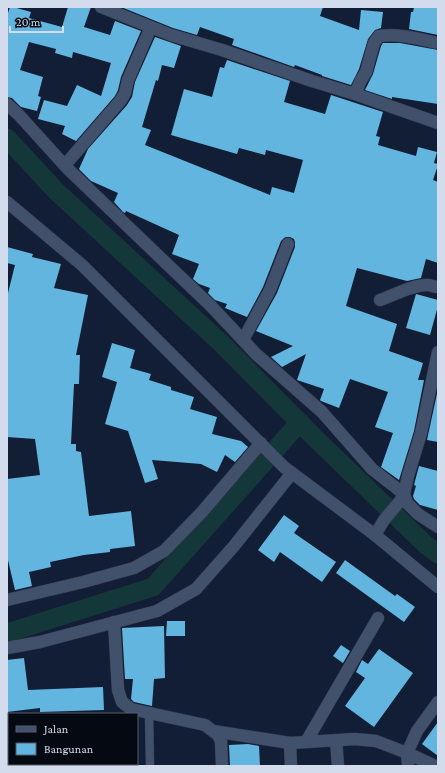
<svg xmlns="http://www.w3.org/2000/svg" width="445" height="773" viewBox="0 0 445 773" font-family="'Crimson Pro',serif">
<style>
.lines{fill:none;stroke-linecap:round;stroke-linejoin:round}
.canal{stroke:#143739;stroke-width:19}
.building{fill:#62b5df}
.lane-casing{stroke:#333a4e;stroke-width:9}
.street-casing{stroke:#333a4e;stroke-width:13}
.secondary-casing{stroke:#333a4e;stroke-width:13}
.lane{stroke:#42516b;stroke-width:8}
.street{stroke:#42516b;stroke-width:12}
.secondary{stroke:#42516b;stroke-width:12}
</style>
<rect width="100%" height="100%" fill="#121e35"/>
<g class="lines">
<path class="canal" d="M 7,138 L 56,191 L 222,344 L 314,437 L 426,545 L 438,554
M 7,633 L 153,587 L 300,422"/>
</g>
<path class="building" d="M 10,7 L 13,7 L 31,12 L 29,18 L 62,27 L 68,7 L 91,7 L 84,27 L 110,35 L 115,21 L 141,31 L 121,77 L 118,90 L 115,96 L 76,141 L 62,134 L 65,126 L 38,119 L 44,100 L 67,106 L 77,85 L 101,96 L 111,63 L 73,52 L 72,58 L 55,53 L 56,49 L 29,42 L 20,70 L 43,77 L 38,96 L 41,97 L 37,111 L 21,107 L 12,98 L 7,97 L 7,16 Z
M 121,7 L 323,7 L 320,16 L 359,30 L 361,10 L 383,12 L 381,28 L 375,30 L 368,39 L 359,69 L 351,85 L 322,76 L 322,75 L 295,65 L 294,67 L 232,45 L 234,39 L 200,27 L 197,35 L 173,28 Z
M 414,7 L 438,7 L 438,35 L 409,29 L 411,12 L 413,12 Z
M 155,37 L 181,46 L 174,68 L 162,65 L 158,81 L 156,80 L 142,127 L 151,130 L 145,145 L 270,195 L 272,187 L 294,193 L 303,160 L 266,150 L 265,155 L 239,148 L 237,154 L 171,135 L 184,89 L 212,97 L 220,67 L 224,68 L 227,60 L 290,81 L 284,102 L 325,114 L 331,95 L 383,112 L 376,136 L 380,137 L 378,145 L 416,156 L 418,147 L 437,152 L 434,163 L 438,164 L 438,165 L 433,180 L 438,182 L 438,263 L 426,259 L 421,278 L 407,281 L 357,268 L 346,306 L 397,324 L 389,351 L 423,363 L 418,380 L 424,380 L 414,431 L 399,480 L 381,467 L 393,433 L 375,427 L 388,392 L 350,379 L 339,408 L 321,401 L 320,400 L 324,389 L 297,380 L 306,354 L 282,367 L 271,357 L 293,346 L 256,331 L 277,293 L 295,247 L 295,242 L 294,239 L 290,237 L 286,237 L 284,238 L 281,241 L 263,287 L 247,317 L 225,308 L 227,304 L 215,300 L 208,293 L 210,288 L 199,284 L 193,279 L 199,264 L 172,254 L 179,235 L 126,211 L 125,213 L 123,212 L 114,202 L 118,193 L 91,181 L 79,169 L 88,149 L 127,105 L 132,97 L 135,82 Z
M 383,43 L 400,43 L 438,50 L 438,104 L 392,97 L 392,99 L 365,90 L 373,74 L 381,46 Z
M 7,247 L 33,254 L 32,257 L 61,264 L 54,288 L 88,295 L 76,355 L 80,355 L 79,384 L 74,384 L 71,444 L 76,444 L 76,451 L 81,452 L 89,516 L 131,511 L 135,546 L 110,549 L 110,552 L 84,555 L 50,562 L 51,567 L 29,572 L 32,586 L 15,590 L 7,556 L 7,479 L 40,475 L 35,439 L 7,437 L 7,297 L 15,265 L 7,263 Z
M 416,294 L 438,300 L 438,306 L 430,335 L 406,328 Z
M 112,343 L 135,350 L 130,368 L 151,374 L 149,380 L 171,387 L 171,390 L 194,397 L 190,409 L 217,417 L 212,434 L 241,441 L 248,447 L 235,462 L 225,455 L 217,472 L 201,464 L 152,460 L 158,479 L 145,483 L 128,431 L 105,424 L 117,382 L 102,377 Z
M 438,389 L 438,442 L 427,440 Z
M 419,466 L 438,471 L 438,510 L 420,505 L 414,499 L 413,496 L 416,486 L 414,485 Z
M 284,515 L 299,526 L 294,533 L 336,562 L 322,582 L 280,552 L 274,562 L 258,550 Z
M 345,560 L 395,596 L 397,594 L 415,607 L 404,622 L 336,573 Z
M 167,621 L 185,621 L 185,636 L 166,636 Z
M 164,626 L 165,678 L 154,679 L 152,706 L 134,702 L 131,699 L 133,679 L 125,679 L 122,628 Z
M 341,645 L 350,651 L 343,663 L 333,656 Z
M 379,649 L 413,673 L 374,727 L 345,706 L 365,678 L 356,672 L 362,660 L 368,664 Z
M 24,658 L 28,690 L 103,687 L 104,710 L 40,712 L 40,708 L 7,712 L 7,660 Z
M 438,722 L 438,756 L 422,744 Z
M 248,744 L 259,746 L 260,766 L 230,766 L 229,745 Z"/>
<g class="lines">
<defs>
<path id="lane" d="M 149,713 L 150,766"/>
<path id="street" d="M 101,7 L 171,35 L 222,50 L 312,81 L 355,94 L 361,80 L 366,72 L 374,43 L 379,36 C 398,33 419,39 438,43
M 355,94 L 438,123
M 7,104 L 19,115 L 67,168 L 167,264 L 211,306 L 256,354 L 322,412 L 372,469 L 404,494 L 407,503 L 418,514 L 438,527
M 65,165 L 121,100 L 125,93 L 128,80 L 151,27
M 380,300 C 394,295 414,284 429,285 C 432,286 435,287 438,287
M 243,340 L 270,290 L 288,244
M 375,535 L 384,520 L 400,501 L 404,494 L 408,476 L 421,433 L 438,352
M 7,600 L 83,582 L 134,568 L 164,551 L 202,512 L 261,443
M 114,622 L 118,690 L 122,702 L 131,709 L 205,725 L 218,735 L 221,741 L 222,766
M 7,648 L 40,642 L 157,611 L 196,589 L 234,546 L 292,473
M 213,731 L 290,743 L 355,739 L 376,741 L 407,753 L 435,766
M 336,740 L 338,766
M 306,742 L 378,618
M 290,743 L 291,766
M 408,766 L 407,753 L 417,731 L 438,702"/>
<path id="secondary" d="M 7,202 L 82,265 L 284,467 L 375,535 L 438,587"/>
</defs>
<use href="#lane" class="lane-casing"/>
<use href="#street" class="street-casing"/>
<use href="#secondary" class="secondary-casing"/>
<use href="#lane" class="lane"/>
<use href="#street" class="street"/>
<use href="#secondary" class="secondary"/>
</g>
<rect width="445" height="773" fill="none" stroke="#d3dcec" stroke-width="16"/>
<rect x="8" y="713" width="130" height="52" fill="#050912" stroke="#575d69"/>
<rect x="16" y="726" width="20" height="6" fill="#42516b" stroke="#575d69"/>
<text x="44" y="733" font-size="12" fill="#d3dcec">Jalan</text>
<rect x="16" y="743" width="20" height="12" fill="#62b5df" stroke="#575d69"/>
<text x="44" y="753" font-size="12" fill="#d3dcec">Bangunan</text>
<path d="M10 26v6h53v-6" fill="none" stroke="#d3dcec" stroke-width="2"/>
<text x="16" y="26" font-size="12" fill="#d3dcec" stroke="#050912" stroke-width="3" paint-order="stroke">20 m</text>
</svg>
